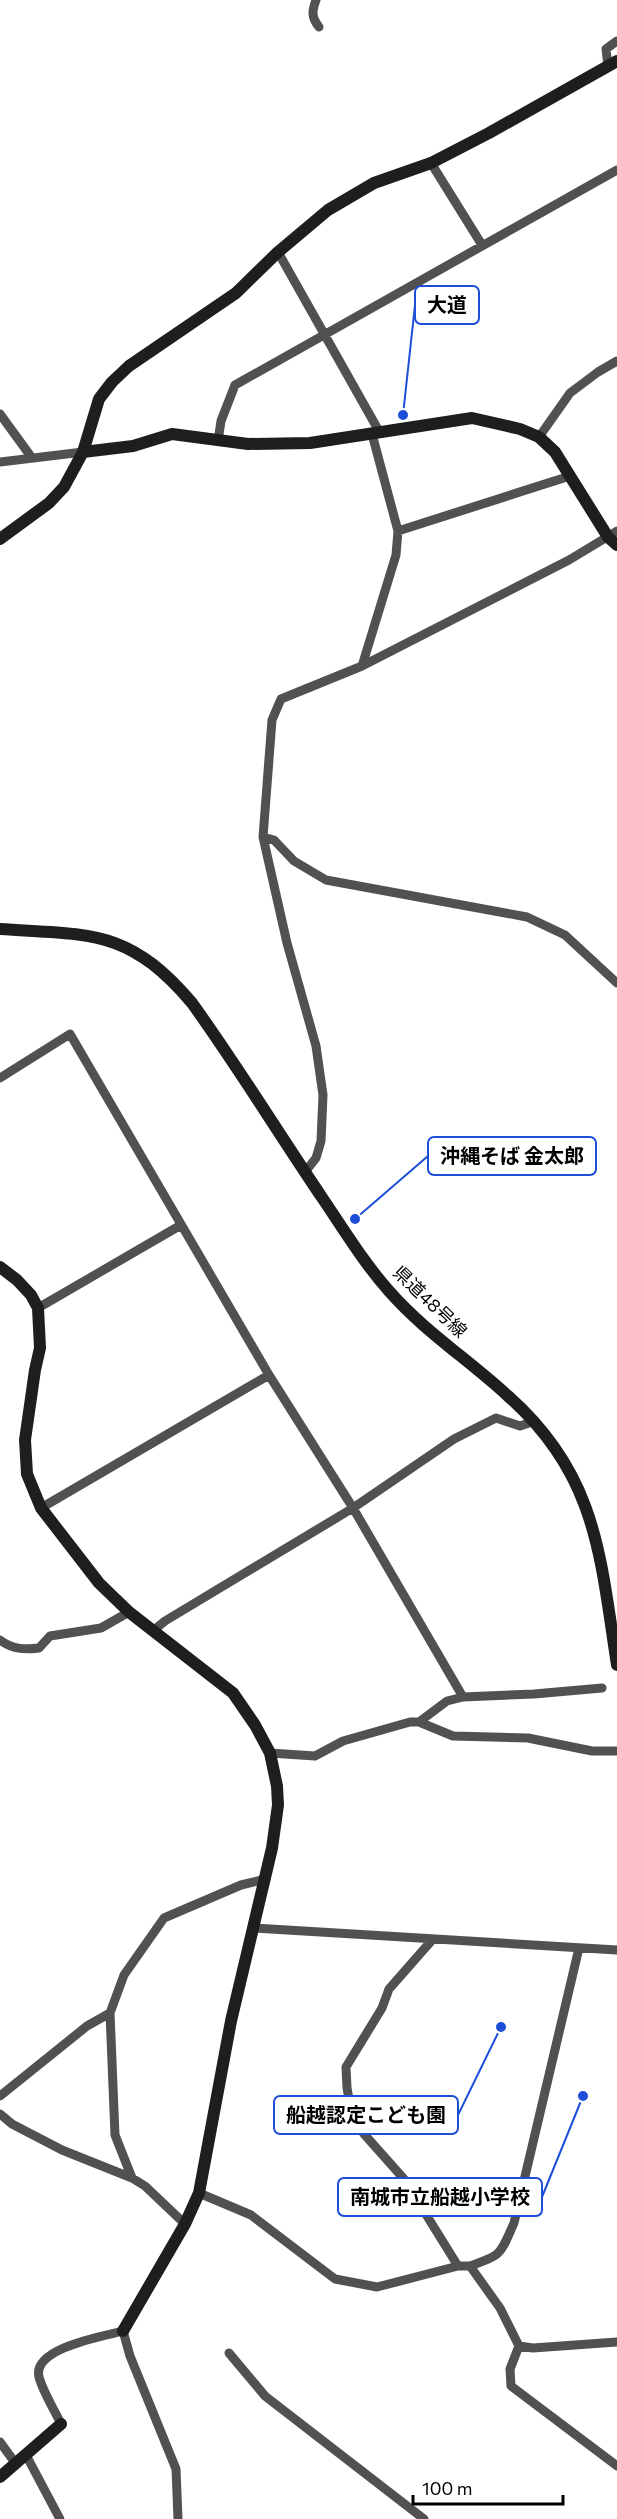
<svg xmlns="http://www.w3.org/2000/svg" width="617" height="2519" viewBox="0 0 617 2519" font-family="Commissioner,'Noto Sans JP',sans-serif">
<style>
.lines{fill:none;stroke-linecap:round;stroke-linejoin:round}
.street{stroke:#515151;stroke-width:9}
.secondary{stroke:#1e1e1e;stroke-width:12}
.labels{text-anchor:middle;stroke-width:4.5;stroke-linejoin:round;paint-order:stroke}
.street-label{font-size:18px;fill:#000;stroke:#fff}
.leader{fill:none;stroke:#1d4ed8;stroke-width:2}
.callout-dot{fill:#1d4ed8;stroke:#fff;stroke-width:2}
.callout{fill:#fff;stroke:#1d4ed8;stroke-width:2}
.callout-label{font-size:20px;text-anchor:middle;font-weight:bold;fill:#000}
</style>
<rect width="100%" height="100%" fill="#fff"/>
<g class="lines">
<path class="street" d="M 316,0 C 312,11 311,17 319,27
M 608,66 L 606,49 L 617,41
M 431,163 L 482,245
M 278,252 L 380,433
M 0,414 L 32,458
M 539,437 L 570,393 L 598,372 L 617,361
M 218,441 L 221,421 L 235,385 L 617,170
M 0,462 L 83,452
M 398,531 L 570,476
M 362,666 L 396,555 L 398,531 L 372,434
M 263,837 L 274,840 L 294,861 L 326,880 L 527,917 L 565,935 L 617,983
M 0,1078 L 70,1034 L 269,1375 L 353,1508 L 463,1697
M 305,1172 L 316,1158 L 321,1141 L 323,1095 L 316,1046 L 287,943 L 263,837 L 272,720 L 281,699 L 362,666 L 569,560 L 617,531
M 38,1308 L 181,1225
M 41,1508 L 269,1375
M 154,1630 L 165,1621 L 353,1508 L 454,1439 L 496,1418 L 520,1426 L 535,1421
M 0,1640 C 12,1649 24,1650 39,1648 L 50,1636 L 101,1628 L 129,1612
M 419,1722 L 447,1701 L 463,1697 L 534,1694 L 602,1688
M 270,1753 L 315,1756 L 343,1741 L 410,1722 L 419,1722 L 453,1736 L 528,1738 L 592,1751 L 617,1751
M 254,1928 L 617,1950
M 433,1939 L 389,1989 L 382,2008 L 346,2067 L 347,2088 L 352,2116 L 364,2134 L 404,2179 L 458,2266 L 470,2266 L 500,2308 L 519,2346
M 0,2096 L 87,2026 L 110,2013
M 0,2114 L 12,2124 L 62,2150 L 132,2178 L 145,2186 L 185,2224
M 132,2178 L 115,2135 L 110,2013 L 124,1975 L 164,1918 L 241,1885 L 266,1879
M 199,2193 L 251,2215 L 335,2279 L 377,2287 L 458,2266
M 470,2266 C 503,2255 500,2254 514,2223 L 579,1948
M 519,2346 L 510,2369 L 511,2386 L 617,2466
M 519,2346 L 533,2348 L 617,2342
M 229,2353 L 265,2396 L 424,2519
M 61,2424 C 54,2409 43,2392 39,2377 C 32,2348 104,2336 123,2331 L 130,2356 L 176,2469 L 178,2519
M 0,2442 L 16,2464
M 26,2455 L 60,2519"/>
<path class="secondary" d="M 83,452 L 133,446 L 172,434 L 248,444 L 310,443 L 472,418 L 520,429 L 539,437 L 555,452 L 608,537 L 617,545
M 0,539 L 49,503 L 64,487 L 83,452 L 99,399 L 112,382 L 129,366 L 236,293 L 278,252 L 328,210 L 374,183 L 431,163 L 489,133 L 617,61
M 0,929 C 91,935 128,928 192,1003 C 238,1067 279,1134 323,1199 C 344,1230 364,1263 389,1291 C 424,1331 469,1360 508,1396 C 597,1475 600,1555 617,1665
M 0,1267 L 17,1280 L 31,1295 L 38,1308 L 40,1348 L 35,1370 L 25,1440 L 27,1474 L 41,1508 L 99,1583 L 129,1612 L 233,1693 L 255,1725 L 270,1753 L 277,1786 L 278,1805 L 272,1848 L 231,2021 L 199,2193 L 185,2224 L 123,2331
M 0,2477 L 61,2424"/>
</g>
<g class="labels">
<g class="street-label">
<text transform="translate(430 1302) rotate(44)" y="6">県道48号線</text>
</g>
</g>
<path class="leader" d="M403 415L415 305M355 1219L428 1156M501 2027L458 2115M583 2096L542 2197"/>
<g class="callout-dot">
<circle cx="403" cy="415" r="6"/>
<circle cx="355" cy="1219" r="6"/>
<circle cx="501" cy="2027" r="6"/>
<circle cx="583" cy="2096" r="6"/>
</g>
<g class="callout">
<rect x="415" y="286" width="64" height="38" rx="6"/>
<rect x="428" y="1137" width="168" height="38" rx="6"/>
<rect x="274" y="2096" width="184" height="38" rx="6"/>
<rect x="338" y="2178" width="204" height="38" rx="6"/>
</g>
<g class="callout-label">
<text x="447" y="312">大道</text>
<text x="512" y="1163">沖縄そば 金太郎</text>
<text x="366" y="2122">船越認定こども園</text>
<text x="440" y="2204">南城市立船越小学校</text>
</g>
<path d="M413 2495v9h150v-9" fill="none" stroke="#000000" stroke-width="3"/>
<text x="422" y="2495" font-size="18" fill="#000000" stroke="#ffffff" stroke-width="4.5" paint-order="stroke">100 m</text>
</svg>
